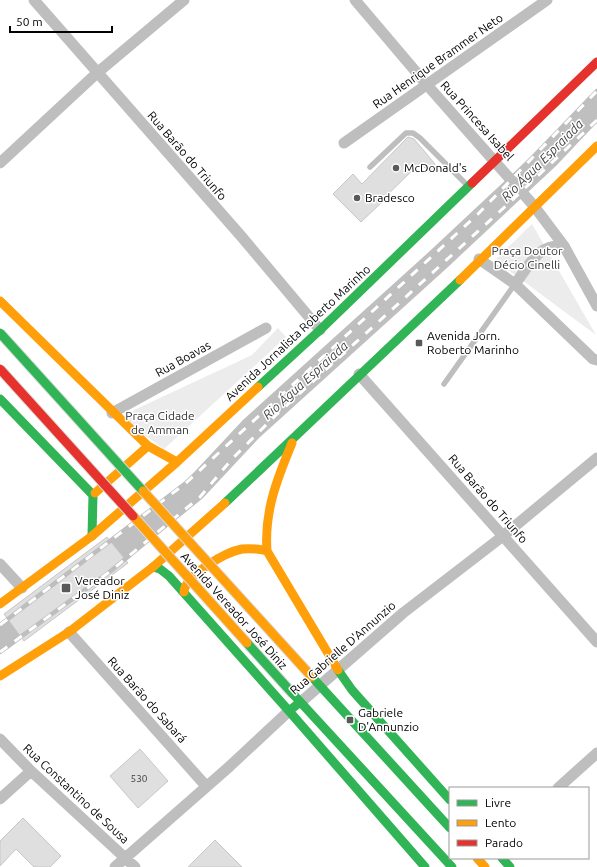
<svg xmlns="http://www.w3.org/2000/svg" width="597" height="867" viewBox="0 0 597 867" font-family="Ubuntu,sans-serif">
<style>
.green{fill:#ececec}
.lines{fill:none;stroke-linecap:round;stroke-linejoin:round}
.river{stroke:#bfbfbf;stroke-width:24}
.building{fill:#dfdfdf;stroke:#c7c7c7}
.lane{stroke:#bebebe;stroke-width:5.5}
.street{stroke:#bebebe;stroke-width:11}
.fast{stroke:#30b455;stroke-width:9}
.slow{stroke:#ff9f0a;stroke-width:9}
.jam{stroke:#e5322d;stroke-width:9}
.rail-casing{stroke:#bebebe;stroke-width:4.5}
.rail{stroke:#fff;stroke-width:3;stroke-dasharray:9;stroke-linecap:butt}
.fast-bridge-casing{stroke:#dbdbdb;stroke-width:11;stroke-linecap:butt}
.slow-bridge-casing{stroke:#dbdbdb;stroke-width:11;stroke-linecap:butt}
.jam-bridge-casing{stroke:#dbdbdb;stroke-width:11;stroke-linecap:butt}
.fast-bridge{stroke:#30b455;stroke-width:9}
.slow-bridge{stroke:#ff9f0a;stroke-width:9}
.jam-bridge{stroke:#e5322d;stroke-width:9}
.poi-dot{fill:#595959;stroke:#fff;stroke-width:1.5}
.labels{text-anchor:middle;stroke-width:3;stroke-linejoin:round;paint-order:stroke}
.number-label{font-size:10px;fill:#383838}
.street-label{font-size:12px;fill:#000;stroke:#fff}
.poi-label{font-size:12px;fill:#000;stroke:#fff;text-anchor:start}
.park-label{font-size:12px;fill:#333;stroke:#fff}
.water-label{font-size:13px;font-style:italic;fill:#444;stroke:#fff}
</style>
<rect width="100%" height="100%" fill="#fff"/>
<path class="green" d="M 532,224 L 596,335 L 495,260 Z
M 278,328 L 286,337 L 164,449 L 128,423 L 134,410 L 252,355 Z"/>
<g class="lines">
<path class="river" d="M 92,572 L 194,490 L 251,429 L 440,258 L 548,157 L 597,105
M 0,640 L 41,609"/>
</g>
<path class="building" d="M 408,137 L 414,139 L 435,164 L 430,173 L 420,163 L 380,202 L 381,203 L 361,222 L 333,194 L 353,174 L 362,184 Z
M 107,537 L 128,563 L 24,641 L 4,614 Z
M 140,749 L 168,781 L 138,808 L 110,776 Z
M 23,818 L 61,856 L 50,867 L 34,867 L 16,849 L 0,866 L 0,841 Z
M 215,840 L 242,867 L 188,867 Z"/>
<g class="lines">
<path class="lane" d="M 370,167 L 406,133 L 413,133 L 420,138 L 466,184
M 444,384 L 515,284"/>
<path class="street" d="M 34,0 L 241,236 L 320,330
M 355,0 L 428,86 L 534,206 L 564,246 L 597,306
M 344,143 L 547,0
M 0,163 L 97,73 L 184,0
M 479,259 L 515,284 L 593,359 L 597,360
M 515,284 C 530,265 537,244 564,246
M 359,374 L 597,642
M 112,413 L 266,328
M 0,564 L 22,588
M 69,632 L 206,786
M 301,702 L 403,613 L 503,536 L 597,458
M 0,739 L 31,771 L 135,867
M 558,788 L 597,753
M 0,799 L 31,771
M 115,867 L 230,766 L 289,711"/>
<path class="fast" d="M 258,387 L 320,330 L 472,183
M 0,399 L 93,495 L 92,536
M 225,503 L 460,280
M 153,567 L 160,569 L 169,576 L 289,711
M 338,670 L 352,690 L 450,800
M 312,677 L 450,828
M 293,694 L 452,867
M 299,703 L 289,711 L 425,867
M 502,858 L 510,867"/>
<path class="slow" d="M 460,280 L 597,146
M 0,301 L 148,446 L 177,462
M 292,443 C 277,479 264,512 267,551 L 338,670
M 95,493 L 148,446
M 184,592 C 185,575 226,552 242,549 C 251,548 259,549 267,551
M 0,604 L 92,536 L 177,462 L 258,387
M 0,676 L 69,632 L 153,567 L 225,503
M 477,858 L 485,867"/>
<path class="jam" d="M 472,183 L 597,62"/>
<defs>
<path id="rail" d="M 0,625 L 186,483 L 478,214 L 597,91
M 0,652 L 112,570 L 200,497 L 232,459 L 276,415 L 508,204 L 597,120"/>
</defs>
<use href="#rail" class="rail-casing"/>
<use href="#rail" class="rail"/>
<defs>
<path id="fast-bridge" d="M 0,333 L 143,491
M 247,643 L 293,694"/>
<path id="slow-bridge" d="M 143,491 L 312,677
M 133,516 L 247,643"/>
<path id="jam-bridge" d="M 0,369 L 133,516"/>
</defs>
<use href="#fast-bridge" class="fast-bridge-casing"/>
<use href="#slow-bridge" class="slow-bridge-casing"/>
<use href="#jam-bridge" class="jam-bridge-casing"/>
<use href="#fast-bridge" class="fast-bridge"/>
<use href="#slow-bridge" class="slow-bridge"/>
<use href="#jam-bridge" class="jam-bridge"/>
</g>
<g class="poi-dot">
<circle cx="396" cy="168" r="4"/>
<circle cx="357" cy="198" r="4"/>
<rect x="415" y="339" width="8" height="8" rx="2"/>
<rect x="61" y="583" width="10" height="10" rx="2"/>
<rect x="346" y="716" width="8" height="8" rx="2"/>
</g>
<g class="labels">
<g class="number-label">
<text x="139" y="782">530</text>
</g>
<g class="street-label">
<text transform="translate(438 61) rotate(-35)" y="4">Rua Henrique Brammer Neto</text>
<text transform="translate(477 121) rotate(48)" y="4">Rua Princesa Isabel</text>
<text transform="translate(187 156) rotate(49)" y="4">Rua Barão do Triunfo</text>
<text transform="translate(298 333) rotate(-43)" y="4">Avenida Jornalista Roberto Marinho</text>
<text transform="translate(183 359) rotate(-29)" y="4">Rua Boavas</text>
<text transform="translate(488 499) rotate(49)" y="4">Rua Barão do Triunfo</text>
<text transform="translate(234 611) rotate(48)" y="4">Avenida Vereador José Diniz</text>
<text transform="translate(343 648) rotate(-41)" y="4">Rua Gabrielle D'Annunzio</text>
<text transform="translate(147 700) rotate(48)" y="4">Rua Barão do Sabará</text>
<text transform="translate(76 794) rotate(43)" y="4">Rua Constantino de Sousa</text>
</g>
<g class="poi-label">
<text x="404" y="172">McDonald's</text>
<text x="365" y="202">Bradesco</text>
<text x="427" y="340">Avenida Jorn.<tspan x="427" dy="14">Roberto Marinho</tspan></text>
<text x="75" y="585">Vereador<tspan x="75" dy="14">José Diniz</tspan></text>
<text x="358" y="717">Gabriele<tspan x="358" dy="14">D'Annunzio</tspan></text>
</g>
<g class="park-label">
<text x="527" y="255">Praça Doutor<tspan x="527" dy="14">Décio Cinelli</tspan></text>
<text x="160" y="420">Praça Cidade<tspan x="160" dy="14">de Amman</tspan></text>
</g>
<g class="water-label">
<text transform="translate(542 160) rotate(-45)" y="5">Rio Água Espraiada</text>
<text transform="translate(305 380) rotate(-42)" y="5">Rio Água Espraiada</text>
</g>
</g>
<rect x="449" y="787" width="140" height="72" fill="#ffffff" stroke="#999999"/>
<rect x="457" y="800" width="20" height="6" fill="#30b455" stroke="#999999"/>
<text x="485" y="807" font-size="12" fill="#000000">Livre</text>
<rect x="457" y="820" width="20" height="6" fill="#ff9f0a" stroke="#999999"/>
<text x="485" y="827" font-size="12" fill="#000000">Lento</text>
<rect x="457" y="840" width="20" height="6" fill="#e5322d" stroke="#999999"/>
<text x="485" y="847" font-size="12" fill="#000000">Parado</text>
<path d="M10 26v6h102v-6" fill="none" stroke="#000000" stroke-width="2"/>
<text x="16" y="26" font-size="12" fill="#000000" stroke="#ffffff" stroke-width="3" paint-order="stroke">50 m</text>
</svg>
